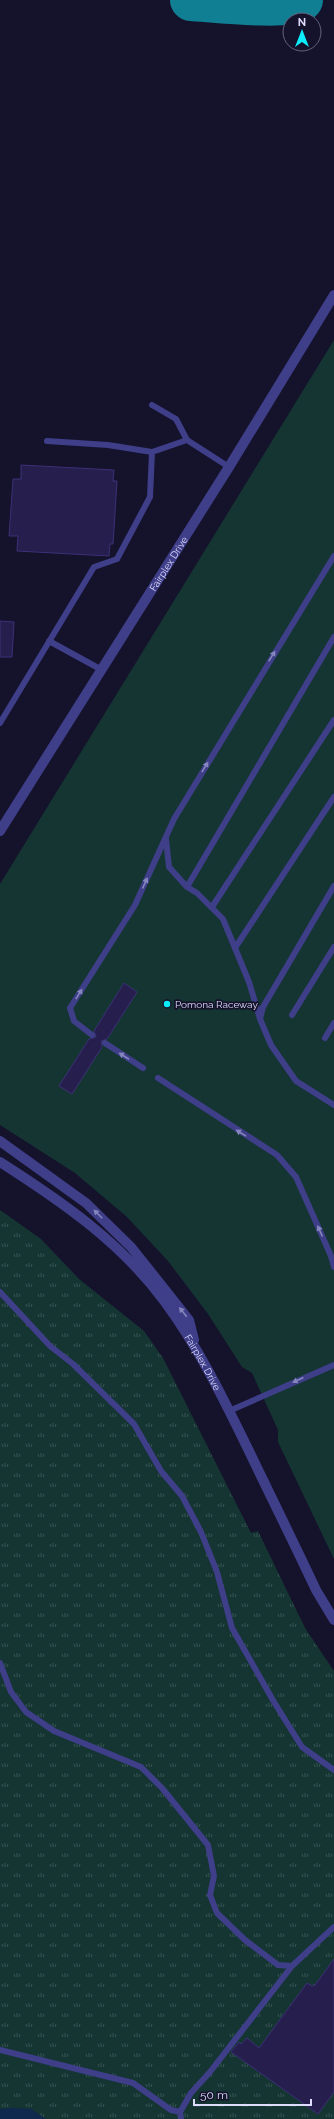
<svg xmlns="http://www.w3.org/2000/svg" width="334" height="2119" viewBox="0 0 334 2119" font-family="Raleway,sans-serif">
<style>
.grass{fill:url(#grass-tufts)}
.park{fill:#153533}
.water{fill:#0e284e}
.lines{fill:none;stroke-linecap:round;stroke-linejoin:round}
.taxiway{stroke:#107f93;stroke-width:42}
.building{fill:#261e4c;stroke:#3c3078}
.service{stroke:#3e3e89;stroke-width:6}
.tertiary{stroke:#3e3e89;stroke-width:10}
.oneway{fill:#8686be}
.poi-dot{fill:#0cecfb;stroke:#15122b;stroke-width:1.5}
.labels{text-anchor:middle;stroke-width:3.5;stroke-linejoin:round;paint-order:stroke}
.street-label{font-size:10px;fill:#dfddfe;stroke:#15122b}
.poi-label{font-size:10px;fill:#dfddfe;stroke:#15122b;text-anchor:start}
</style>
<defs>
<pattern id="grass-tufts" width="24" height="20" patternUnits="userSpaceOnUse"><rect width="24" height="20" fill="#153533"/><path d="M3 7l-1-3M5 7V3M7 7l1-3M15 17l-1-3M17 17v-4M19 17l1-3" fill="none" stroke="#375252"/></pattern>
</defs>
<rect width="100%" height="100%" fill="#15122b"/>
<path class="grass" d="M 0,1210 L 41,1239 L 79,1279 L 144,1331 L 163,1358 L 251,1533 L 258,1531 L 305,1628 L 334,1671 L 334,2119 L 0,2119 Z"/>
<path class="park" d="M 334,340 L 334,1559 L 278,1442 L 278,1430 L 252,1373 L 242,1367 L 208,1314 L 168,1261 L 127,1217 L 75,1173 L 0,1125 L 0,884 Z"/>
<path class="water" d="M 13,2108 L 31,2109 L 46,2119 L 0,2119 L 0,2109 Z"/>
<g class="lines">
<path class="taxiway" d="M 191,0 C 211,1 290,10 302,0"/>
</g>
<path class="building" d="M 21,465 L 114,470 L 113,481 L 117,481 L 115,513 L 113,544 L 110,544 L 109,556 L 17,551 L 18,536 L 9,536 L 13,479 L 21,479 Z
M 0,621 L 14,622 L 12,657 L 0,657 Z
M 124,983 L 137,992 L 107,1039 L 101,1041 L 102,1047 L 72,1094 L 59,1086 L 89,1039 L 96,1037 L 94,1031 Z
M 334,1959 L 334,2092 L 318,2114 L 231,2052 L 239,2042 L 241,2044 L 247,2038 L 259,2048 L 307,1983 L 312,1986 L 315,1985 Z"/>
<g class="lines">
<path class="service" d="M 152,405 L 176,419 L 187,440
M 47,441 L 108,445 L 152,452
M 49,641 L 102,670
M 0,723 L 94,567 L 117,559 L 150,497 L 152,452 L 187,440 L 229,467
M 166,839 L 169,867 L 187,887 L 197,893 L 223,919 L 249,982 L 260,1019
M 334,886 L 263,1007 L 260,1019 L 271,1045 L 296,1081 L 334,1105
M 187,887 L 334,637
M 212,907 L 334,720
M 235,948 L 334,797
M 292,1015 L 334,947
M 92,1035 L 74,1021 L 70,1008 L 135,905 L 174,819 L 334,556
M 325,1038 L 334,1023
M 105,1043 L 143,1068
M 158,1078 L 277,1155 L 296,1177 L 331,1256 L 334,1267
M 0,1292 L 50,1346 L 73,1364 L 134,1424 L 161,1471 L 182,1496 L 201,1532 L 217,1572 L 232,1628 L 274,1702 L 302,1747 L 334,1770
M 229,1411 L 334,1365
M 0,1663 L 11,1692 L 26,1712 L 54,1731 L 141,1767 L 162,1788 L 208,1845 L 214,1876 L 210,1895 L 217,1913 L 245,1940 L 278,1965 L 292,1966 L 334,1927
M 0,2050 L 133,2083 L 171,2110 L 180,2112
M 181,2119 L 180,2112 L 191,2093 L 210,2072 L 292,1966"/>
<g class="tertiary">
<path id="s1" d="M 0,831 L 229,467 L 334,295"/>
<path d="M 0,1141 L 86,1203 L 131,1247 L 189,1320 L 194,1340"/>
<path id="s2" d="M 0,1162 C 61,1201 121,1242 165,1302 C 199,1348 224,1400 249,1451 C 271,1497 294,1543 316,1590 L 334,1620"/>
</g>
</g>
<defs><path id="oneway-solid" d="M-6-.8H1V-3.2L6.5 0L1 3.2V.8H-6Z"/></defs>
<g class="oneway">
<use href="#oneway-solid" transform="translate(272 656) rotate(-58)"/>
<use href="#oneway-solid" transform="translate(205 767) rotate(-59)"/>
<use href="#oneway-solid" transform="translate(145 883) rotate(-66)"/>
<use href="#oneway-solid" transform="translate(79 994) rotate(-58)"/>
<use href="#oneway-solid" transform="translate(124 1056) rotate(-147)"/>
<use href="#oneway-solid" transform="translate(241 1133) rotate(-148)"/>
<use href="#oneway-solid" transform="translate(98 1214) rotate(-135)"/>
<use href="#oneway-solid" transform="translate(320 1231) rotate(-114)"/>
<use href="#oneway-solid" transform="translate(183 1312) rotate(-128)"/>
<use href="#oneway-solid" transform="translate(298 1380) rotate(156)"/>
</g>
<circle class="poi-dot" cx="167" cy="1004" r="4"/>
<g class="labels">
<g class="street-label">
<text dy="4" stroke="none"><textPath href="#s1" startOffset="316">Fairplex Drive</textPath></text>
<text dy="4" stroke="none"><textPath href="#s2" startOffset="289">Fairplex Drive</textPath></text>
</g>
<g class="poi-label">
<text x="175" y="1008">Pomona Raceway</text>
</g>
</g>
<g transform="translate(302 32)"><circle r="19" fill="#15122b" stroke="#66637f"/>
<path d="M0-3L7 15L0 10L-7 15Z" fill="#0cecfb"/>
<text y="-6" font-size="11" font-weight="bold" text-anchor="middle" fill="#dfddfe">N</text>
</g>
<path d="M194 2099v6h117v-6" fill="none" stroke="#dfddfe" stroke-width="2"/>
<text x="200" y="2099" font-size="12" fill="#dfddfe" stroke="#15122b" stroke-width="3" paint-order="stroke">50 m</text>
</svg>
